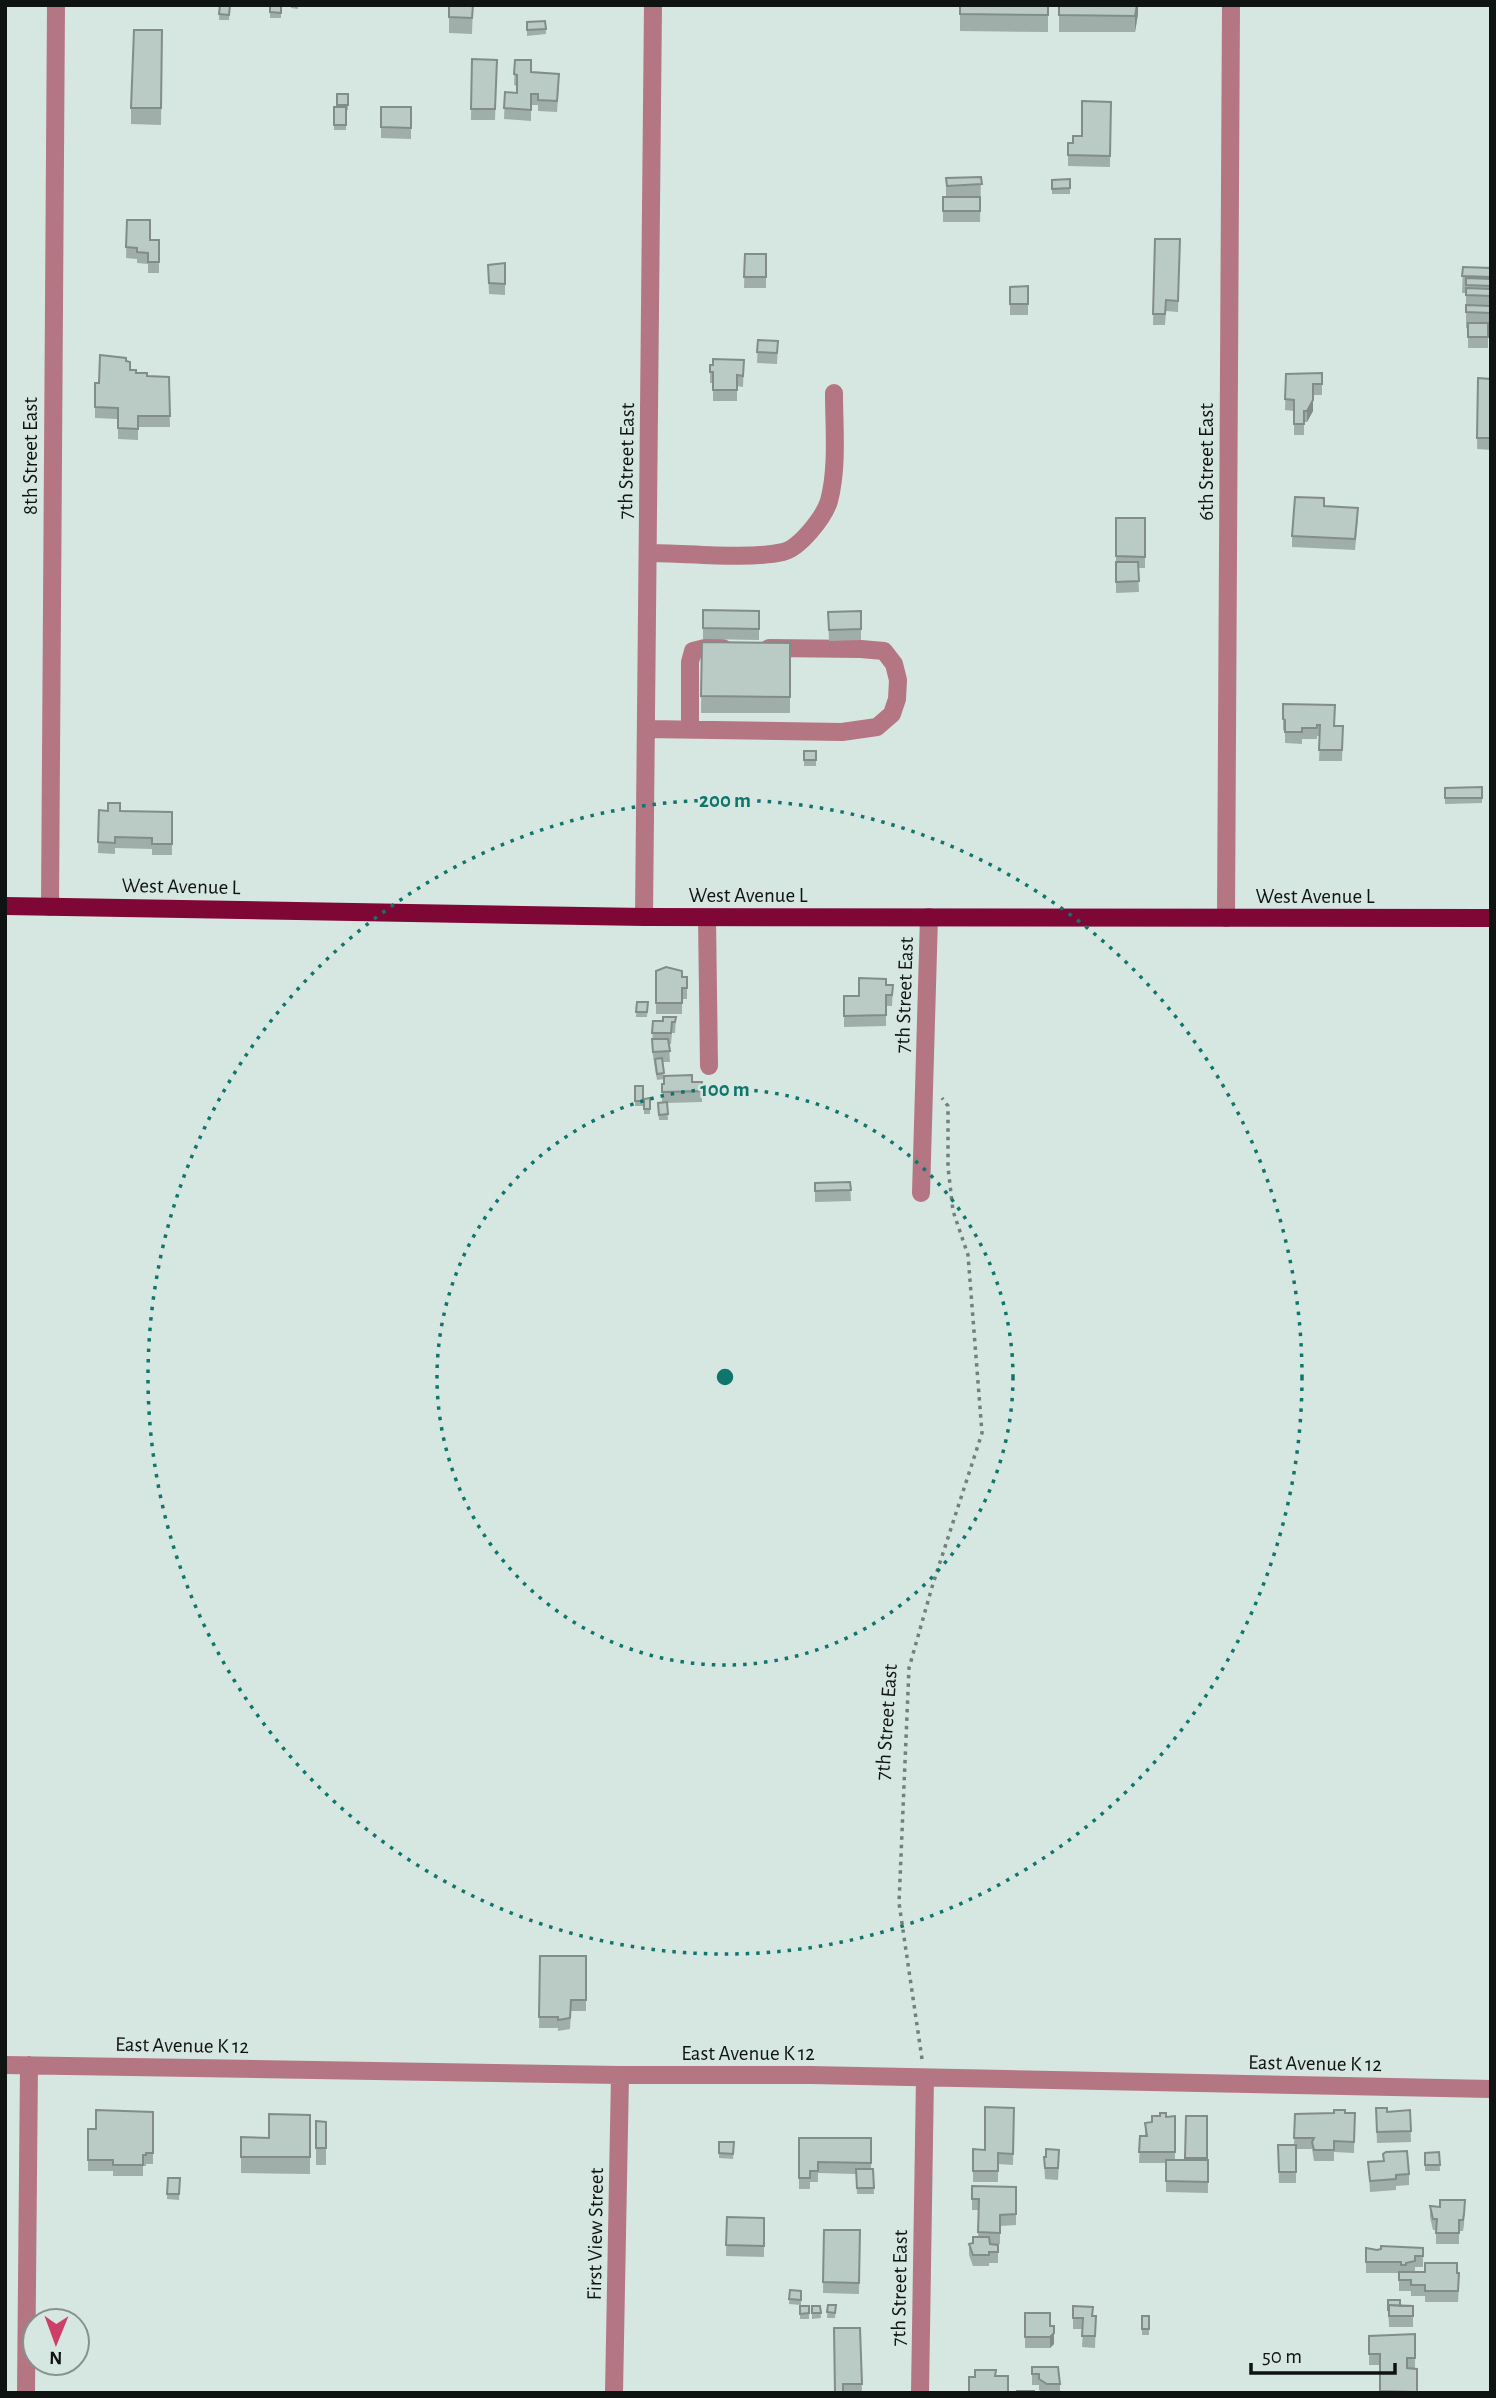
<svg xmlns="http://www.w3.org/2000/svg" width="1496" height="2398" viewBox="0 0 1496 2398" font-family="'Alegreya Sans',sans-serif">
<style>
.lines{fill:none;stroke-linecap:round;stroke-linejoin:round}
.path{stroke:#747e7a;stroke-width:3.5;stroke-dasharray:3.5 5;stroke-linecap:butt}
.minor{stroke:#b47682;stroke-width:18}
.major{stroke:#7f0736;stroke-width:18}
.wall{fill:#a0aea9}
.shaded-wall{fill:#828d89}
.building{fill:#bacac4;stroke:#828d89;stroke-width:2}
.ring{fill:none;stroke:#0f766e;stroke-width:3.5;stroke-dasharray:3.5 7}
.labels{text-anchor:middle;stroke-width:5;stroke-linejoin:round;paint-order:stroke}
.street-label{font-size:21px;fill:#0f1412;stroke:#d6e6e0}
.centre{fill:#0f766e;stroke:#d6e6e0;stroke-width:3.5}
.ring-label{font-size:21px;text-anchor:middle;font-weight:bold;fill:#0f766e;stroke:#d6e6e0;stroke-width:5;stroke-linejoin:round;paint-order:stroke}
</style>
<rect width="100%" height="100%" fill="#d6e6e0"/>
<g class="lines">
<path class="path" d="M 922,2059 L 899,1903 L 909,1668 L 932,1587 L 982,1433 L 968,1255 L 953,1211 L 948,1167 L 948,1106 L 942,1098"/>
<path class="minor" d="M 648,553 C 687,553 747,560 783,552 C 800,548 824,517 829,501 C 838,467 834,427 834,393
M 646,729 L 842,732 L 877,727 L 892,714 L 897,699 L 898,680 L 894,664 L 884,651 L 861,649 L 769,648
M 690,729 L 690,662 L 693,651 L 705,648 L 723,648
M 50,907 L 56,5
M 644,917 L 653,5
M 707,918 L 709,1066
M 1226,918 L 1231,5
M 921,1193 L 929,917
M 5,2065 L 620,2075 L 811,2075 L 1491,2089
M 26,2393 L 29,2065
M 614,2393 L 620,2075
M 920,2393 L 925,2078"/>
<path class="major" d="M 5,906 L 644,917 L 1491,918"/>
</g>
<path class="wall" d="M 220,5 L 230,5 L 229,20 L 219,20 Z
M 270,5 L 281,5 L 281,18 L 270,18 Z
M 291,5 L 298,5 L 298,9 L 291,8 Z
M 449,5 L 473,5 L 472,34 L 449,33 Z
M 960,5 L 1048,5 L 1048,32 L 960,31 Z
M 1138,5 L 1138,14 L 1135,32 L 1059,32 L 1059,6 Z
M 545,21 L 546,34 L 527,36 L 527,22 Z
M 162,30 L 161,125 L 131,124 L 131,108 Z
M 472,59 L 497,60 L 495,120 L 471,120 Z
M 515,60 L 531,72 L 559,85 L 557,112 L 538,111 L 538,105 L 531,105 L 531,121 L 504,119 L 505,92 L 517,93 L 517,86 L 514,85 Z
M 337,94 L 348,94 L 348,110 L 346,110 L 346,130 L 334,130 L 334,107 L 337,107 Z
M 1111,102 L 1110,167 L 1068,166 L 1068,143 L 1073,143 L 1082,136 Z
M 381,107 L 411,107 L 411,139 L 381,138 Z
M 981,177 L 980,222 L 943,222 L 943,197 L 946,197 L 946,178 Z
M 1070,179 L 1070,194 L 1052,194 L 1052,180 Z
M 127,220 L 150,240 L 159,240 L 159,273 L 148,273 L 148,264 L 137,263 L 137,259 L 126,258 Z
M 1155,239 L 1180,239 L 1178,312 L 1166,311 L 1165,325 L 1153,325 Z
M 745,254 L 766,254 L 766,288 L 744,288 Z
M 505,263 L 505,295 L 489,294 L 488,265 Z
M 1463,267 L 1491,268 L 1491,329 L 1488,329 L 1488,348 L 1468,348 L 1468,329 L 1466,328 L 1466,293 L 1462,293 Z
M 1028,286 L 1028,315 L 1010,315 L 1010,287 Z
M 758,340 L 778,341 L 777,364 L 757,363 Z
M 744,360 L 743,387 L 737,386 L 737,401 L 713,401 L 713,383 L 710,383 L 710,365 Z
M 126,361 L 130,370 L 136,373 L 147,376 L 169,377 L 170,427 L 138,427 L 138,440 L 118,439 L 118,419 L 95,418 L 95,383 L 99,383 Z
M 1322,373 L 1322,395 L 1313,395 L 1313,411 L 1307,422 L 1304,422 L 1304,435 L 1294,435 L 1294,411 L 1285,410 L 1286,374 Z
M 1478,378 L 1491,379 L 1491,450 L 1477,449 Z
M 1116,518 L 1145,518 L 1145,568 L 1138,568 L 1139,592 L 1116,593 Z
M 1358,519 L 1355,550 L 1292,547 L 1292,536 Z
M 703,610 L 759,611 L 759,640 L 703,639 Z
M 861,611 L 861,640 L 829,641 L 828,612 Z
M 702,642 L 790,643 L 790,713 L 701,713 Z
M 1283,704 L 1335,726 L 1343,726 L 1342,761 L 1319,761 L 1320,736 L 1317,736 L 1317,739 L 1302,739 L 1302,744 L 1285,743 L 1285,731 L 1283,730 Z
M 804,751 L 816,751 L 816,766 L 804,766 Z
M 1482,787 L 1482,803 L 1445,804 L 1445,788 Z
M 99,810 L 172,812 L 172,855 L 152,855 L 152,849 L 115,848 L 115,854 L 98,853 Z
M 656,971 L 687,977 L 687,999 L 682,999 L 682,1014 L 656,1014 Z
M 886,985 L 893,985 L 892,1006 L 886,1006 L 886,1026 L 844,1027 L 844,996 L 859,996 Z
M 637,1002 L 648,1002 L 647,1017 L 636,1017 Z
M 676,1017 L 675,1033 L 672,1033 L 671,1044 L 669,1044 L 670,1062 L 662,1062 L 664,1079 L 657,1080 L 652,1050 L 653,1021 L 663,1021 Z
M 702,1082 L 702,1102 L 667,1103 L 668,1120 L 659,1120 L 658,1103 L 662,1103 L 662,1084 Z
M 635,1086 L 643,1086 L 643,1106 L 635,1106 Z
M 650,1098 L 650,1114 L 644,1114 L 644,1099 Z
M 850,1182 L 851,1201 L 815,1202 L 815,1183 Z
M 540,1956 L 586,1956 L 586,2011 L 571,2011 L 570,2029 L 558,2031 L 558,2028 L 539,2028 Z
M 1014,2108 L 1013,2165 L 998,2164 L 998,2182 L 973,2182 L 973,2149 L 985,2150 Z
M 1376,2108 L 1387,2112 L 1410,2110 L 1411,2142 L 1377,2143 Z
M 153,2112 L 153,2164 L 146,2164 L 146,2166 L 143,2166 L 143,2176 L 113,2176 L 113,2171 L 88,2171 L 88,2129 L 96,2129 Z
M 1355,2113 L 1354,2153 L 1334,2152 L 1334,2161 L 1314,2161 L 1312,2149 L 1296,2149 L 1296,2183 L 1279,2183 L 1278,2145 L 1294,2145 L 1295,2114 Z
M 310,2115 L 310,2174 L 241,2173 L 241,2137 L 269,2138 Z
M 1175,2116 L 1175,2160 L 1185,2160 L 1186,2116 L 1207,2116 L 1208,2193 L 1166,2192 L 1166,2163 L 1139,2163 L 1140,2136 L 1145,2136 L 1145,2123 L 1152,2122 L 1166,2117 Z
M 316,2121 L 326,2122 L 326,2165 L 316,2165 Z
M 799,2138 L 871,2138 L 871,2169 L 873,2169 L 874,2194 L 857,2194 L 856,2174 L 818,2173 L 818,2182 L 810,2182 L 810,2189 L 799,2189 Z
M 719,2142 L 734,2142 L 733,2159 L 719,2158 Z
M 1439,2152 L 1440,2171 L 1425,2171 L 1425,2153 Z
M 1044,2157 L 1059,2161 L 1058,2180 L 1045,2179 Z
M 1383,2161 L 1409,2174 L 1409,2185 L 1396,2186 L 1396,2190 L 1370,2192 L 1368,2162 Z
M 168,2178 L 180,2178 L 179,2200 L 167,2199 Z
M 972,2186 L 1016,2187 L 1016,2225 L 1000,2226 L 1000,2244 L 990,2244 L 998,2245 L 998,2263 L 989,2263 L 989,2266 L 973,2266 L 969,2255 L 969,2244 L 973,2243 L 978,2237 L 979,2210 L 972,2210 Z
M 1465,2200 L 1464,2225 L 1463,2231 L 1459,2231 L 1459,2244 L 1436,2244 L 1436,2230 L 1433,2230 L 1430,2217 L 1430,2206 L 1440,2207 Z
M 727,2217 L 764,2218 L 764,2257 L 726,2256 Z
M 824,2230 L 860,2230 L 859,2294 L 823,2293 Z
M 1366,2248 L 1377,2250 L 1423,2248 L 1423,2267 L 1415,2267 L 1415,2272 L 1457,2273 L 1459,2284 L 1458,2302 L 1425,2302 L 1425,2296 L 1411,2296 L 1411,2291 L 1399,2291 L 1399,2273 L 1366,2273 Z
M 790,2290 L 801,2291 L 801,2305 L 789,2304 Z
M 1388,2300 L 1400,2306 L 1413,2306 L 1413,2327 L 1389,2327 Z
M 828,2305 L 836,2305 L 835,2318 L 827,2318 Z
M 800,2306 L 809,2306 L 809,2319 L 800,2319 Z
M 812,2306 L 820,2306 L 821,2318 L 812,2319 Z
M 1073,2306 L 1092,2316 L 1096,2316 L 1095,2348 L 1082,2347 L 1083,2329 L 1073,2329 Z
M 1025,2313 L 1050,2326 L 1054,2344 L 1050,2348 L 1025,2348 Z
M 1142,2316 L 1149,2316 L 1149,2335 L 1142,2335 Z
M 834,2328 L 860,2328 L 862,2393 L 835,2393 Z
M 1415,2334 L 1415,2369 L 1417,2369 L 1417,2393 L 1380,2393 L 1380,2365 L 1369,2365 L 1369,2336 Z
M 1032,2367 L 1060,2384 L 1060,2393 L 1043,2393 L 1039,2390 L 1039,2385 L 1032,2385 Z"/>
<path class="shaded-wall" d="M 1137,5 L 1138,5 L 1138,14 L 1135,32 L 1135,16 Z
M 1313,384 L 1313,411 L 1307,422 L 1307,411 Z
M 1054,2333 L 1054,2344 L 1050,2348 L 1050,2337 Z"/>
<path class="building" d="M 220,5 L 230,5 L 229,15 L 219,14 Z
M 270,5 L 281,5 L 281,13 L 270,12 Z
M 449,5 L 473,5 L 472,18 L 449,17 Z
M 960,5 L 1048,5 L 1048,15 L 960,14 Z
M 1065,5 L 1137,5 L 1135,16 L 1059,15 L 1059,6 L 1065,6 Z
M 545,21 L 546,29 L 527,30 L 527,22 Z
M 134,30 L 162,30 L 161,108 L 131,108 Z
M 472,59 L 497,60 L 495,109 L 471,109 Z
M 515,60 L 531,60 L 531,72 L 559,74 L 557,101 L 538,100 L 538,94 L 531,94 L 531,110 L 504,108 L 505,92 L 517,93 L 517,75 L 514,74 Z
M 337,94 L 348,94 L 348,105 L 337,105 Z
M 1082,101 L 1111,102 L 1110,156 L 1068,155 L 1068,143 L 1073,143 L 1073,136 L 1082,136 Z
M 334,107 L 346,107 L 346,125 L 334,125 Z
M 381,107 L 411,107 L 411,128 L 381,127 Z
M 981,177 L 982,184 L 947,186 L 946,178 Z
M 1070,179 L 1070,188 L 1052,189 L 1052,180 Z
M 943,197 L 980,197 L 980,211 L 943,211 Z
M 127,220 L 150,220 L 150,240 L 159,240 L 159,262 L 148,262 L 148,253 L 137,252 L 137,248 L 126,247 Z
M 1155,239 L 1180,239 L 1178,301 L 1166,300 L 1165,314 L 1153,314 Z
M 745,254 L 766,254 L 766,277 L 744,277 Z
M 505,263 L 505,284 L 489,283 L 488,265 Z
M 1463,267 L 1491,268 L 1491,277 L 1462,276 Z
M 1466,278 L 1491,279 L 1491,286 L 1466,285 Z
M 1028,286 L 1028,304 L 1010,304 L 1010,287 Z
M 1466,288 L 1491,289 L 1491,296 L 1466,295 Z
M 1466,305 L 1491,306 L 1491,313 L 1466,312 Z
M 1468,323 L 1488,323 L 1488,337 L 1468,337 Z
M 758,340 L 778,341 L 777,353 L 757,352 Z
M 100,355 L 126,358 L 126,361 L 130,362 L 130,370 L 136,370 L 136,373 L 147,373 L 147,376 L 169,377 L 170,416 L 138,416 L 138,429 L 118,428 L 118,408 L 95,407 L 95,383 L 99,383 Z
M 713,359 L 744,360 L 743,376 L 737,375 L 737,390 L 713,390 L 713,372 L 710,372 L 710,365 L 713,365 Z
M 1322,373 L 1322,384 L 1313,384 L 1313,400 L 1307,411 L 1304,411 L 1304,424 L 1294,424 L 1294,400 L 1285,399 L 1286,374 Z
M 1478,378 L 1491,379 L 1491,438 L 1477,438 Z
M 1295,497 L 1324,498 L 1324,506 L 1358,508 L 1355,539 L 1292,536 Z
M 1116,518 L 1145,518 L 1145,557 L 1116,556 Z
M 1116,562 L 1138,562 L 1139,581 L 1116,582 Z
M 703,610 L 759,611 L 759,629 L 703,628 Z
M 861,611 L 861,629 L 829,630 L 828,612 Z
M 702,642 L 790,643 L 790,697 L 701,696 Z
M 1283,704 L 1335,705 L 1334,726 L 1343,726 L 1342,750 L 1319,750 L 1320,725 L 1317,725 L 1317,728 L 1302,728 L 1302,732 L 1285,732 L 1285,720 L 1283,719 Z
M 804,751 L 816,751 L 816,760 L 804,760 Z
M 1482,787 L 1482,798 L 1445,798 L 1445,788 Z
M 108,803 L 120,803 L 120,811 L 172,812 L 172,844 L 152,844 L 152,838 L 115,837 L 115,843 L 98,842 L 99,810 L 108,811 Z
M 666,967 L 682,971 L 682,977 L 687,977 L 687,988 L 682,988 L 682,1003 L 656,1003 L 656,971 Z
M 859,978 L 886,979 L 886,985 L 893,985 L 892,995 L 886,995 L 886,1015 L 844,1016 L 844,996 L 859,996 Z
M 637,1002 L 648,1002 L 647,1012 L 636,1012 Z
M 663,1017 L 676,1017 L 675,1022 L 672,1022 L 671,1033 L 652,1033 L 653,1021 L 663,1021 Z
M 652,1039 L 668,1039 L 670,1051 L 653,1052 Z
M 662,1058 L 664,1073 L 657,1074 L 655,1059 Z
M 692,1075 L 692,1082 L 702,1082 L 702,1091 L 662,1092 L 662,1084 L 664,1084 L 664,1076 Z
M 635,1086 L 643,1086 L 643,1101 L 635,1101 Z
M 650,1098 L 650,1109 L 644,1109 L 644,1099 Z
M 667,1102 L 668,1114 L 659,1115 L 658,1103 Z
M 850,1182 L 851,1190 L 815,1191 L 815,1183 Z
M 540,1956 L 586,1956 L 586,2000 L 571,2000 L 570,2018 L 558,2020 L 558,2017 L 539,2017 Z
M 985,2107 L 1014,2108 L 1013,2154 L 998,2153 L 998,2171 L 973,2171 L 973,2149 L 985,2150 Z
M 1376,2108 L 1387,2108 L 1387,2112 L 1410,2110 L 1411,2131 L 1377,2132 Z
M 96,2110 L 153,2112 L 153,2153 L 146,2153 L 146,2155 L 143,2155 L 143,2165 L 113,2165 L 113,2160 L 88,2160 L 88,2129 L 96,2129 Z
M 1334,2110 L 1345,2110 L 1345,2113 L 1355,2113 L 1354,2142 L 1334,2141 L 1334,2150 L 1314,2150 L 1312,2142 L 1314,2138 L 1294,2138 L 1295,2114 L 1334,2113 Z
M 1160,2113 L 1166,2113 L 1166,2117 L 1175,2116 L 1175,2152 L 1139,2152 L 1140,2136 L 1147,2136 L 1145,2123 L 1152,2122 L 1152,2116 L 1160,2116 Z
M 269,2114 L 310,2115 L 310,2157 L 241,2157 L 241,2137 L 269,2138 Z
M 1186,2116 L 1207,2116 L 1207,2158 L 1185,2158 Z
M 316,2121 L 326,2122 L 326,2148 L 316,2148 Z
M 799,2138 L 871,2138 L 871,2163 L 818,2162 L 818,2171 L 810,2171 L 810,2178 L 799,2178 Z
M 719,2142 L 734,2142 L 733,2154 L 719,2153 Z
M 1278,2145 L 1296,2145 L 1296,2172 L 1279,2172 Z
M 1046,2149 L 1059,2150 L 1058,2168 L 1045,2168 L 1044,2157 L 1046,2157 Z
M 1407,2151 L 1409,2174 L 1396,2175 L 1396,2179 L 1370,2181 L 1368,2162 L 1384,2161 L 1383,2154 L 1386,2152 Z
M 1439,2152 L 1440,2165 L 1425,2165 L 1425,2153 Z
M 1166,2160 L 1208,2160 L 1208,2182 L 1166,2181 Z
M 856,2169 L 873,2169 L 874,2188 L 857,2188 Z
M 168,2178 L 180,2178 L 179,2194 L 167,2194 Z
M 972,2186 L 1016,2187 L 1016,2214 L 1000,2215 L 1000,2233 L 978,2232 L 979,2199 L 972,2199 Z
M 1440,2200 L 1465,2200 L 1464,2214 L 1463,2220 L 1459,2220 L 1459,2233 L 1436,2233 L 1437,2219 L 1433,2219 L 1430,2206 L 1440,2207 Z
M 727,2217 L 764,2218 L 764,2246 L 726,2245 Z
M 824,2230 L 860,2230 L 859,2283 L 823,2282 Z
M 973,2237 L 989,2237 L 990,2244 L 998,2245 L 998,2252 L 989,2252 L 989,2255 L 973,2255 L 969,2244 L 973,2243 Z
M 1381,2246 L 1423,2248 L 1423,2256 L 1415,2256 L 1415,2261 L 1406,2263 L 1406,2265 L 1401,2265 L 1401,2262 L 1366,2262 L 1366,2248 L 1377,2250 L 1381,2249 Z
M 1425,2263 L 1457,2263 L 1457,2273 L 1459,2273 L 1458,2291 L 1425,2291 L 1425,2285 L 1411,2285 L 1411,2280 L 1399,2280 L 1399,2272 L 1425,2272 Z
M 790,2290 L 801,2291 L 801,2300 L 789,2299 Z
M 1388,2300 L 1400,2300 L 1400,2306 L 1389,2305 L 1389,2310 L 1388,2310 Z
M 828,2305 L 836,2305 L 835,2313 L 827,2312 Z
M 1389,2305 L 1413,2306 L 1413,2316 L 1389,2316 Z
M 800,2306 L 809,2306 L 809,2313 L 800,2314 Z
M 812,2306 L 820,2306 L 821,2313 L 812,2313 Z
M 1073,2306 L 1093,2307 L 1092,2316 L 1096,2316 L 1095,2336 L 1082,2336 L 1083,2318 L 1073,2318 Z
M 1025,2313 L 1050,2313 L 1050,2326 L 1054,2326 L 1054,2333 L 1050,2337 L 1025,2337 Z
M 1142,2316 L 1149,2316 L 1149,2329 L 1142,2329 Z
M 834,2328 L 860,2328 L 862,2384 L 843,2384 L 843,2392 L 835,2392 Z
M 1415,2334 L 1415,2358 L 1407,2358 L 1407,2368 L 1417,2369 L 1417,2392 L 1380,2391 L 1380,2354 L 1369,2354 L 1369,2336 Z
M 1032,2367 L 1058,2367 L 1060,2384 L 1047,2384 L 1039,2379 L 1039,2374 L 1032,2374 Z
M 975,2370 L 996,2370 L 995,2376 L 1008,2376 L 1008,2393 L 969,2393 L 969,2377 L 975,2377 Z
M 1017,2391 L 1034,2391 L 1034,2393 L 1017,2393 Z"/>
<g class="ring">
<circle cx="725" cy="1377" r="288"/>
<circle cx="725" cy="1377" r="577"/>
</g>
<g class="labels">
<g class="street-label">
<text transform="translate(30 456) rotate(-90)" y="7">8th Street East</text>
<text transform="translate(626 461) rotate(-89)" y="7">7th Street East</text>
<text transform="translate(1206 462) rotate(-90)" y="7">6th Street East</text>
<text transform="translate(181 886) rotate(1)" y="7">West Avenue L</text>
<text x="748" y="902">West Avenue L</text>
<text x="1315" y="903">West Avenue L</text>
<text transform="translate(904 995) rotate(-88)" y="7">7th Street East</text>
<text transform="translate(886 1722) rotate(-86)" y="7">7th Street East</text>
<text transform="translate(182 2045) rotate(1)" y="7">East Avenue K 12</text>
<text x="748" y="2060">East Avenue K 12</text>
<text transform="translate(1315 2063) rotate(1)" y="7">East Avenue K 12</text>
<text transform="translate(595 2234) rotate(-89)" y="7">First View Street</text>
<text transform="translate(899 2288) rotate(-89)" y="7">7th Street East</text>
</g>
</g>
<circle cx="725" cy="1377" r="10" class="centre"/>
<g class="ring-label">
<text x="725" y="807">200 m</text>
<text x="725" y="1096">100 m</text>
</g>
<rect width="1496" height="2398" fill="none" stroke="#0f1412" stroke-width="14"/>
<g transform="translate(56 2342) rotate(181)"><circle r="33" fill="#d6e6e0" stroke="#86928e" stroke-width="2"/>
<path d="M0-5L12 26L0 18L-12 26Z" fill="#cd3f68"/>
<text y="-10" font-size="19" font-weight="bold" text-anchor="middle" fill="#0f1412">N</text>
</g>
<path d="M1251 2363v10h144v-10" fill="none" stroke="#0f1412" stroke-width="3.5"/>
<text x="1262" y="2363" font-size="21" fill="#0f1412" stroke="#d6e6e0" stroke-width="5" paint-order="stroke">50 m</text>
</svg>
